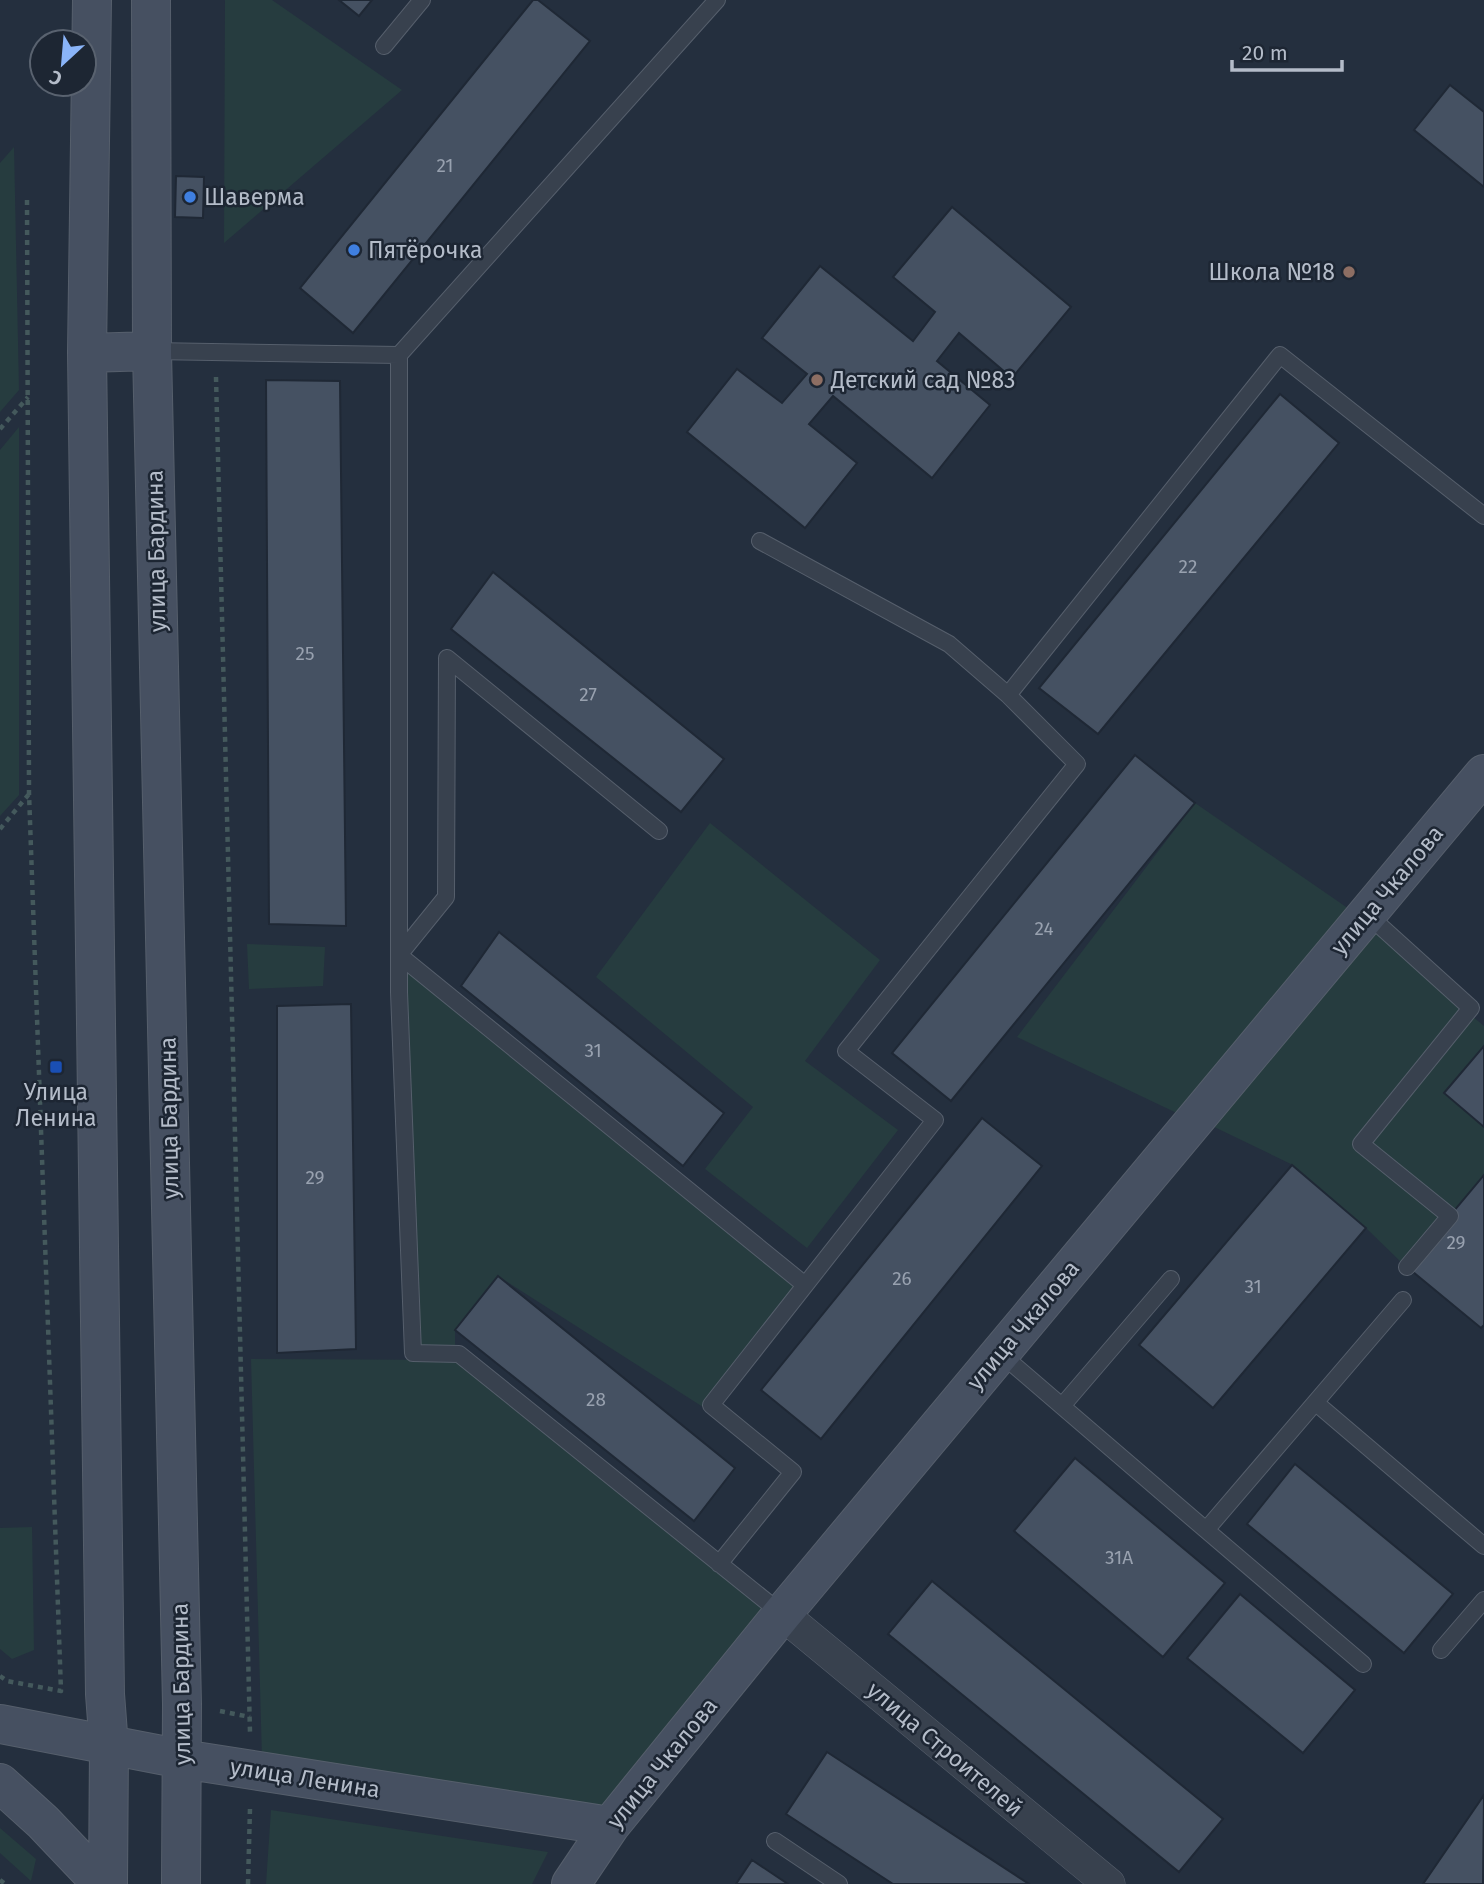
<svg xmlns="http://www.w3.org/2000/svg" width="1484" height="1884" viewBox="0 0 1484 1884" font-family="'Fira Sans',sans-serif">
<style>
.green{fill:#263c3f}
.building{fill:#455162;stroke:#1f2835;stroke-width:2}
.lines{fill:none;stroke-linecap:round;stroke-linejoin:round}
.lane-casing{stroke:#565f6c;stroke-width:18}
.street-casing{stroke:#565f6c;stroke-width:33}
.secondary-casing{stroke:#565f6c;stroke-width:40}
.path{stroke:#44595c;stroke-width:4.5;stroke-dasharray:5 5;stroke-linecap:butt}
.lane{stroke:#38414e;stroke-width:16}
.street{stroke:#38414e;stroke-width:32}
.secondary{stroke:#465061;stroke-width:38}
.shop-dot{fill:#3f7fe0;stroke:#1d2633;stroke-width:2.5}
.education-dot{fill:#8d6e63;stroke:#1d2633;stroke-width:2.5}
.transit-dot{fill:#1a4fb4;stroke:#1d2633;stroke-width:2.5}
.labels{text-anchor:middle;stroke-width:5;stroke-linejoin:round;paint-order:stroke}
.number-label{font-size:19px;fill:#98a1af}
.poi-label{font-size:23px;fill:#b4bcc9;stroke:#1d2633;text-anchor:start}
.street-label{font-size:23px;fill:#b4bcc9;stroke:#1d2633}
</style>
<rect width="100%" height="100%" fill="#242f3e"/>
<path class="green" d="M 225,0 L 272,0 L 402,90 L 224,243 Z
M 14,147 L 19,390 L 0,412 L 0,163 Z
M 19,427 L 19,795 L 0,816 L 0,450 Z
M 1195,803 L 1352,911 L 1183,1116 L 1017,1037 Z
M 710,823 L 880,960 L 805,1061 L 898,1130 L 807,1248 L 705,1169 L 753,1107 L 596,977 Z
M 1371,927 L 1463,1008 L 1354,1145 L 1442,1217 L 1402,1263 L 1366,1228 L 1293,1165 L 1208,1124 Z
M 247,944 L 325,947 L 323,986 L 249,989 Z
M 405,967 L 797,1285 L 703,1407 L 498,1276 L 455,1330 L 455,1348 L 418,1347 Z
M 1472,1016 L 1484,1026 L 1484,1046 L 1444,1092 L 1484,1127 L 1484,1175 L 1453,1212 L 1371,1143 Z
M 251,1359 L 457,1360 L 768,1612 L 605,1813 L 262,1759 Z
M 32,1527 L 34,1650 L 12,1659 L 0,1649 L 0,1528 Z
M 271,1810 L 548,1852 L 532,1884 L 266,1884 Z
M 0,1828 L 36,1859 L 31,1881 L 0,1853 Z"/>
<path class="building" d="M 339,0 L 372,0 L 359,16 Z
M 533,0 L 538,0 L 590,41 L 353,333 L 300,288 Z
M 1450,85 L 1484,112 L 1484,187 L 1414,130 Z
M 176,176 L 204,177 L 203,218 L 175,217 Z
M 952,207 L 1071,307 L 1012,378 L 959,333 L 937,361 L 990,405 L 932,478 L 833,396 L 809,424 L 857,463 L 805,528 L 687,432 L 737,369 L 782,403 L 807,374 L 762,338 L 820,266 L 913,341 L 935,312 L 893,277 Z
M 266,380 L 340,381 L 346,926 L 269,924 Z
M 1280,394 L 1339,443 L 1098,734 L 1039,688 Z
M 493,572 L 724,759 L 681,812 L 451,629 Z
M 1135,755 L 1195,803 L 951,1101 L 892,1053 Z
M 499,932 L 724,1113 L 683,1166 L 461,986 Z
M 351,1004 L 356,1349 L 277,1353 L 277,1006 Z
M 1484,1046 L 1484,1127 L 1444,1093 Z
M 982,1118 L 1042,1166 L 821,1439 L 761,1390 Z
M 1292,1165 L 1366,1228 L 1213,1408 L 1139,1345 Z
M 1484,1175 L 1484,1325 L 1481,1328 L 1407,1267 Z
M 498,1276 L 735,1468 L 694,1521 L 455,1330 Z
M 1075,1458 L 1225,1583 L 1163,1657 L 1014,1531 Z
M 1295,1464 L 1453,1594 L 1404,1653 L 1247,1524 Z
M 932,1581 L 1223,1819 L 1179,1872 L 888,1634 Z
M 1240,1594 L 1355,1690 L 1303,1753 L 1187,1658 Z
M 827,1752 L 1029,1884 L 893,1884 L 786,1814 Z
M 1484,1795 L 1483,1884 L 1423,1884 Z
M 752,1860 L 788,1884 L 736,1884 Z"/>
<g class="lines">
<defs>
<path id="lane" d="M 384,46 L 422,0
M 152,351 L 399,355 L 399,992 L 413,1353 L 459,1354 L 782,1614
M 399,355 L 717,0
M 1008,695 L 1280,355 L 1484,516
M 659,831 L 447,658 L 446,897 L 399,955 L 805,1285
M 1367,914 L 1471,1008 L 1361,1144 L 1450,1216 L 1407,1267
M 1000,1353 L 1206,1530 L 1403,1300
M 1316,1403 L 1484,1546
M 1062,1406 L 1171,1279
M 1206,1530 L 1363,1664
M 719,1564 L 793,1472 L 711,1405 L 935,1120 L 846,1051 L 1077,764 L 1008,695 L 949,644 L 760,541
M 1441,1650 L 1484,1600
M 775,1841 L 839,1884"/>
<path id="street" d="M 782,1614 L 1109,1884"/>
<path id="secondary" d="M 92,0 L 87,353 L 105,1694 L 109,1747 L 108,1884
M 151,0 L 152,351 L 182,1704 L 181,1884
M 87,353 L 152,351
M 0,1724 L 182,1759 L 610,1826
M 0,1783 L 43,1822 L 102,1884
M 571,1884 L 610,1826 L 782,1614 L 1484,774"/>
</defs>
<use href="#lane" class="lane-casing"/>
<use href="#street" class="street-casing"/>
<use href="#secondary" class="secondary-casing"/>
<path class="path" d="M 216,377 L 250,1733
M 0,429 L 28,397
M 0,829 L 29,794
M 0,1676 L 7,1681 L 61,1691 L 29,793 L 27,198
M 220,1711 L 250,1717
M 0,1880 L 5,1884
M 248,1884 L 250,1808"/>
<use href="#lane" class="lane"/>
<use href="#street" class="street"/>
<use href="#secondary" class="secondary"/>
</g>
<g class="shop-dot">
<circle cx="190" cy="197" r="7"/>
<circle cx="354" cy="250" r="7"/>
</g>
<g class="education-dot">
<circle cx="1349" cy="272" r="7"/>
<circle cx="817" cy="380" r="7"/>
</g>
<rect class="transit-dot" x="49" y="1060" width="14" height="14" rx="3.5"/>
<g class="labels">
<g class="number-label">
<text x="445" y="172">21</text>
<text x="1188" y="573">22</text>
<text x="305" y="660">25</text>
<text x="588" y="701">27</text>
<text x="1044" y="935">24</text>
<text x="593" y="1057">31</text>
<text x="315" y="1184">29</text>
<text x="1456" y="1249">29</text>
<text x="902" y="1285">26</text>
<text x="1253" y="1293">31</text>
<text x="596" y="1406">28</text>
<text x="1119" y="1564">31А</text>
</g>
<g class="poi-label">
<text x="204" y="205">Шаверма</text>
<text x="368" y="258">Пятёрочка</text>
<text x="1335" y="280" text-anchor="end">Школа №18</text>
<text x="831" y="388">Детский сад №83</text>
<text x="56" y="1100" text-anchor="middle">Улица<tspan x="56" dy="26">Ленина</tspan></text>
</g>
<g class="street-label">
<text transform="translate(156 551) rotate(-91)" y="8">улица Бардина</text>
<text transform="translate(1387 890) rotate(-50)" y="8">улица Чкалова</text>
<text transform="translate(169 1118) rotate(-91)" y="8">улица Бардина</text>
<text transform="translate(1023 1325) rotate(-50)" y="8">улица Чкалова</text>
<text transform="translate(181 1684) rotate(-91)" y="8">улица Бардина</text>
<text transform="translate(945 1749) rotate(40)" y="8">улица Строителей</text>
<text transform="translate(662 1763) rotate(-51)" y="8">улица Чкалова</text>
<text transform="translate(305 1778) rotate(9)" y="8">улица Ленина</text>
</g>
</g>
<g transform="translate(63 63) rotate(206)"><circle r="33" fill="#1d2633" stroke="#59626f" stroke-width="2"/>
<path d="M0-5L12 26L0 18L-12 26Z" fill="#8ab4f8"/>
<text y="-10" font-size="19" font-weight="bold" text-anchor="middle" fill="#b4bcc9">С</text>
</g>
<path d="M1232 60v10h110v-10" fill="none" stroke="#b4bcc9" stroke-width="3.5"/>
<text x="1242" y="60" font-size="21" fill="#b4bcc9" stroke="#1d2633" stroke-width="5" paint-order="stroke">20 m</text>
</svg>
